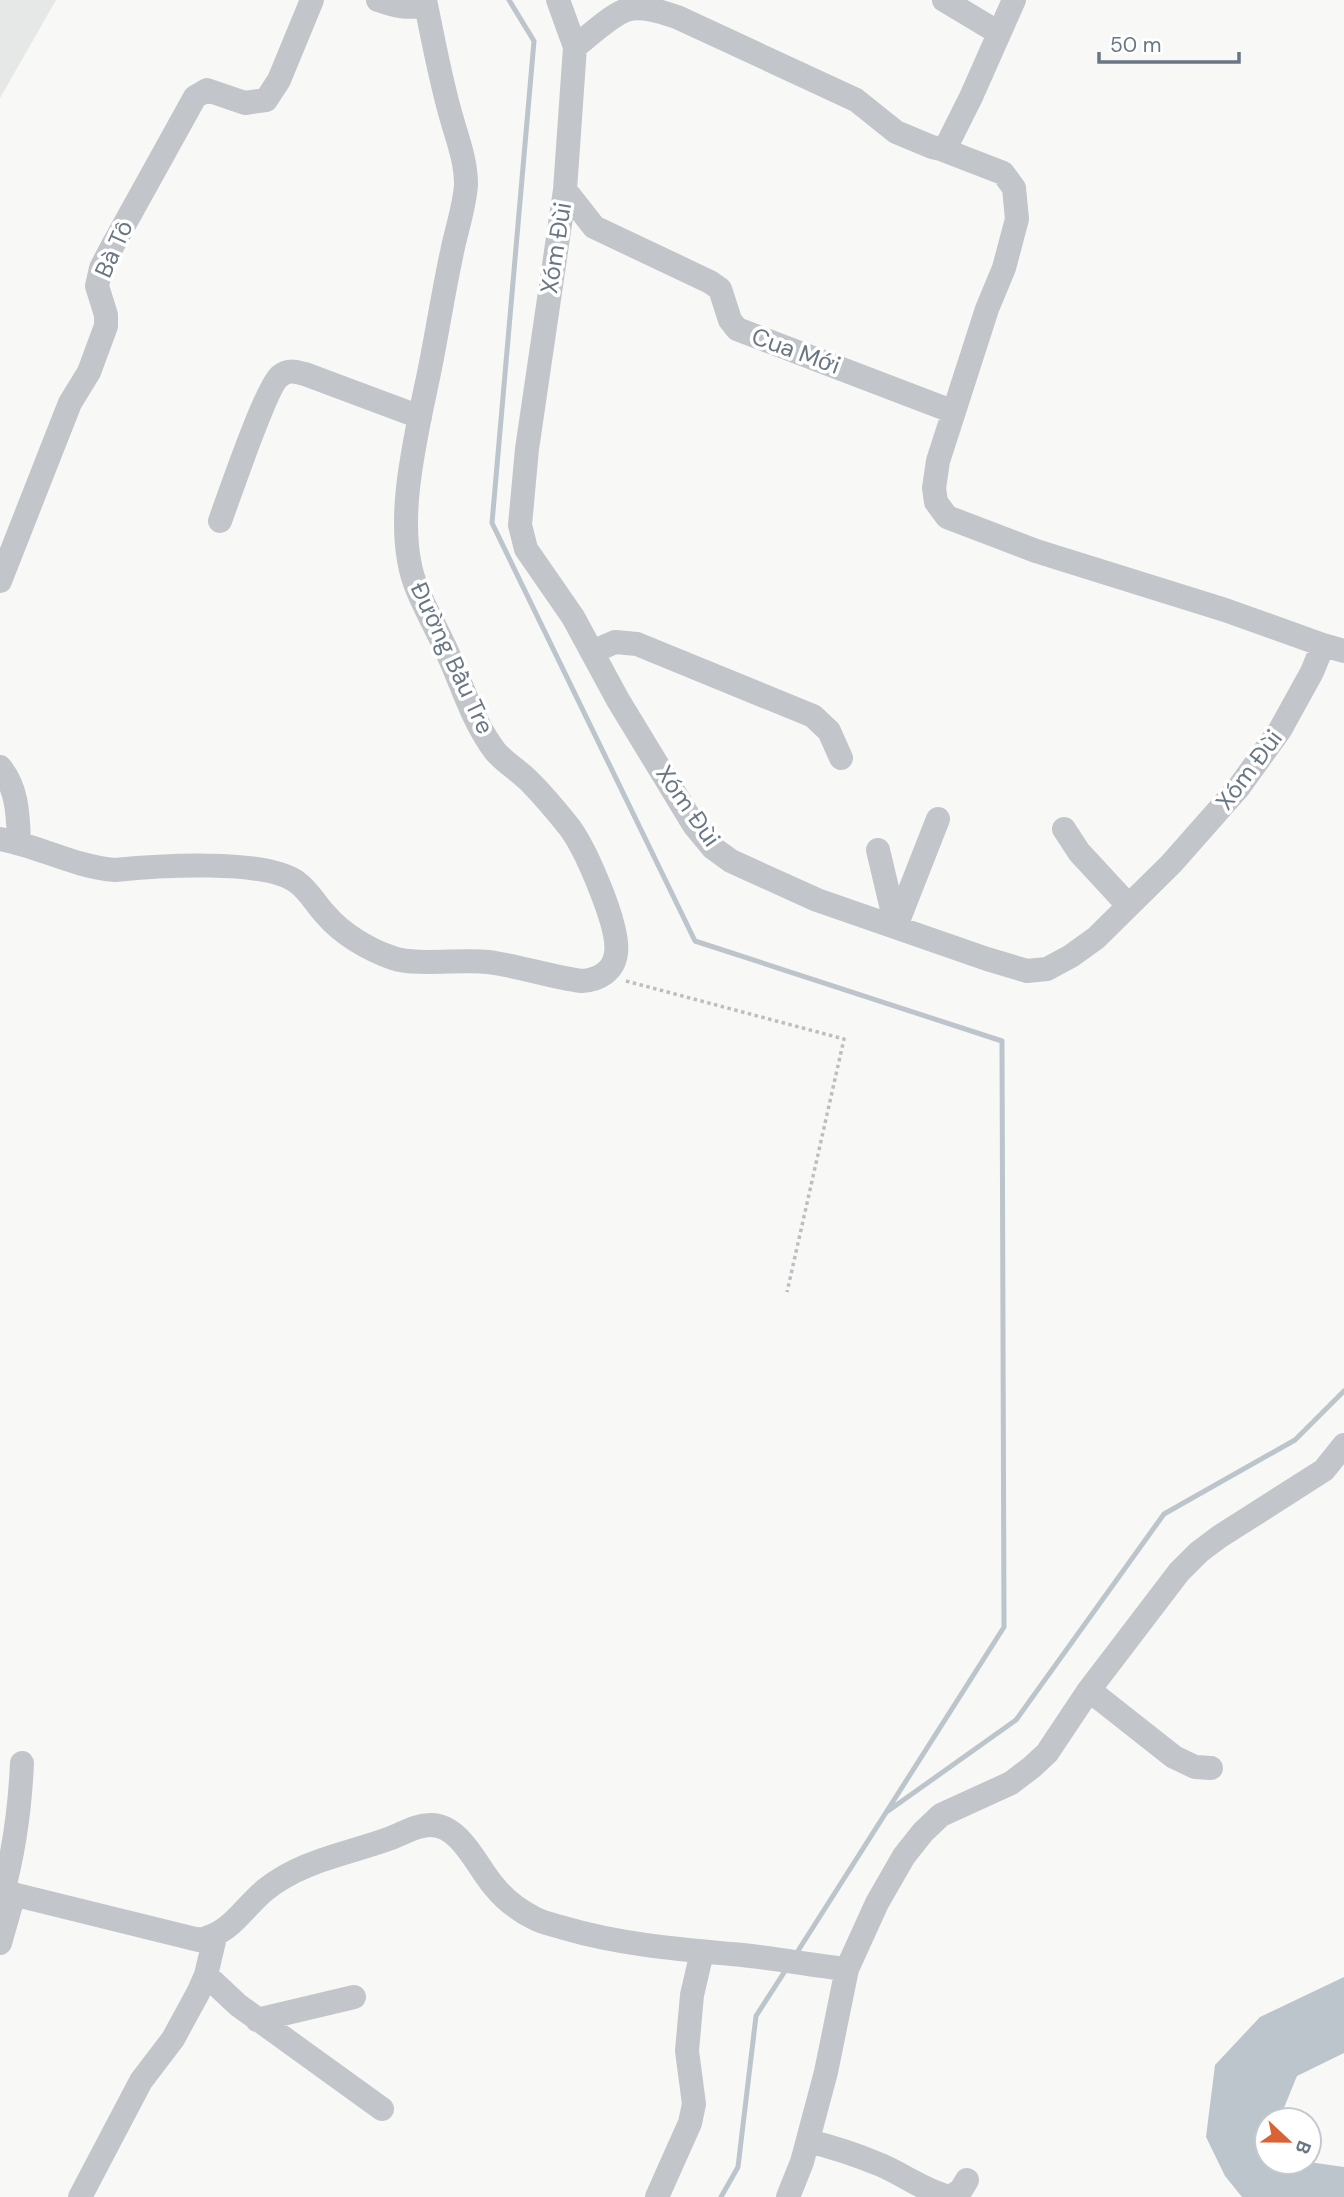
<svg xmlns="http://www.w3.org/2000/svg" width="1344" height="2197" viewBox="0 0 1344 2197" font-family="'DM Sans',sans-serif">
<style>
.built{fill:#e6e7e7}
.water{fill:#bcc5cb}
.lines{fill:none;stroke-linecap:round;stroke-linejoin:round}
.stream{stroke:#bcc5cb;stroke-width:5}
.path{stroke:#bcbec1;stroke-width:3.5;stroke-dasharray:3.5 3.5;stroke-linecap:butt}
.minor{stroke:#c2c5c9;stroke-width:24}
.labels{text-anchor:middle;stroke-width:7;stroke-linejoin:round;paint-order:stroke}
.street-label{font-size:24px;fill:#697785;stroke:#fff}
</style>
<rect width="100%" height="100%" fill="#f8f8f6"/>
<path class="built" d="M 0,0 L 56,0 L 0,98 Z"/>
<path class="water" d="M 1344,1977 L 1344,2053 L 1297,2076 L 1279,2120 L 1267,2120 L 1267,2162 L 1309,2162 L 1344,2167 L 1344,2197 L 1242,2197 L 1225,2176 L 1206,2137 L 1215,2065 L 1260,2017 Z"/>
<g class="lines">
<path class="stream" d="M 509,0 L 534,41 L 492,523 L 695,941 L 1002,1041 L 1004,1627 L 796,1954
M 888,1811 L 1016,1720 L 1164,1514 L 1295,1440 L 1344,1391
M 721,2197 L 738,2167 L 756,2016 L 787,1968"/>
<path class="path" d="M 626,981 L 844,1039 L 787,1292"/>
<path class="minor" d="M 378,0 C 395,6 408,9 426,5
M 558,0 L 575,47 L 565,190 L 527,449 L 520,525 L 526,549 L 573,617 L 618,700 L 694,825 L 713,848 L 731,861 L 817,900 L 987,959 L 1027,971 L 1047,969 L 1071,956 L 1096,938 L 1171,864 L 1239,787 L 1280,730 L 1312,672 L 1323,645 L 1344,651
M 944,0 L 999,33
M 575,47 C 589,36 610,16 626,10 C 642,5 662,12 677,17 L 856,100 L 896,132 L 932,147 L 941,149 L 947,145 L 971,97 L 1014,0
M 941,149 L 1003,173 L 1014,188 L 1017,219 L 1004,268 L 987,309 L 938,461 L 934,488 L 936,502 L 947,517 L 1036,551 L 1225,610 L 1323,645
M 565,190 L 594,227 L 710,282 L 720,289 L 730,320 L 737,329 L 954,412
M 220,521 C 228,499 267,385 280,376 C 288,369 296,372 305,374 L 420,417
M 0,581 L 70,403 L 89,372 L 106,326 L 106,315 L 97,286 L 101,268 L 113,245 L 195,97 L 207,90 L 245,103 L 266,100 L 279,80 L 312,0
M 592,652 L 615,642 L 637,644 L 813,716 L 829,731 L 841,758
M 0,767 C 18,789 18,816 19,843
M 1064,829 L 1079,852 L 1128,905
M 0,839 C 39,846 75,867 115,870 C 155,866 267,858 298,883 C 310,892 316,905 326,915 C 342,934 369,950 393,958 C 416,966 461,959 488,962 C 520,966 550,977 582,981 C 599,980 614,971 616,953 C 620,927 586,850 570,828 C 558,813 545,797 531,783 C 520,771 506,764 495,751 C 473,722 463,687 448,654 C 439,633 427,613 418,591 C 390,527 418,430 431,363 C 438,327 444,289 452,252 C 456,231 465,206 466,184 C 466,160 457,138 451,116 C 440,78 433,38 425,0
M 878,850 L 896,926 L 938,819
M 1089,1690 L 1174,1757 L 1195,1767 L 1211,1768
M 0,1891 L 199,1940 C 232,1933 241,1910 265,1890 C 302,1860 348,1854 391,1838 C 404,1833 416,1825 431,1825 C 460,1825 477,1866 493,1885 C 504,1899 518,1910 534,1918 C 543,1923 554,1925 564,1928 C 618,1944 676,1949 731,1954 C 770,1957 808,1965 847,1969
M 3,1891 C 15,1848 20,1807 22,1763
M 0,1943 L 14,1894
M 206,1975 L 238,2005 L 382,2109
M 257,2020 L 354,1997
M 808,2141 C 833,2147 857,2155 881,2165 C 904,2175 925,2191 950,2197 L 961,2190 L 967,2180
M 80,2197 L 141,2081 L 173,2039 L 198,1993 L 206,1975 L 215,1937
M 657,2197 L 690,2123 L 694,2104 L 687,2051 L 692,1995 L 702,1952
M 788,2197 L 802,2162 L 826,2072 L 847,1969 L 877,1903 L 904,1856 L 923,1832 L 941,1815 L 1011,1783 L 1032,1767 L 1047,1753 L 1089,1690 L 1179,1572 L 1199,1552 L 1219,1537 L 1324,1470 L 1344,1445"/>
</g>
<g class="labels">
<g class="street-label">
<text transform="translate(556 248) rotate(-81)" y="8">Xóm Đùi</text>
<text transform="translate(114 249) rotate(-66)" y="8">Bà Tô</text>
<text transform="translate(796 351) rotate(20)" y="8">Cua Mới</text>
<text transform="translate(452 658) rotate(65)" y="8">Đường Bầu Tre</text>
<text transform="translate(1249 770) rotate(-53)" y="8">Xóm Đùi</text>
<text transform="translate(688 806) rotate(55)" y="8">Xóm Đùi</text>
</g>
</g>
<g transform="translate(1288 2141) rotate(112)"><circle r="33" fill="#ffffff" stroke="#c3c9ce" stroke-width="2"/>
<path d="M0-5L12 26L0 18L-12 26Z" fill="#d96335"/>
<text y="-10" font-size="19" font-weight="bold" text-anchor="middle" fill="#697785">B</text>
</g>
<path d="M1099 52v10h140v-10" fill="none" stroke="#697785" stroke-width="3.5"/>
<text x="1110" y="52" font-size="21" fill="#697785" stroke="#ffffff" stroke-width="5" paint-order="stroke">50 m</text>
</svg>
